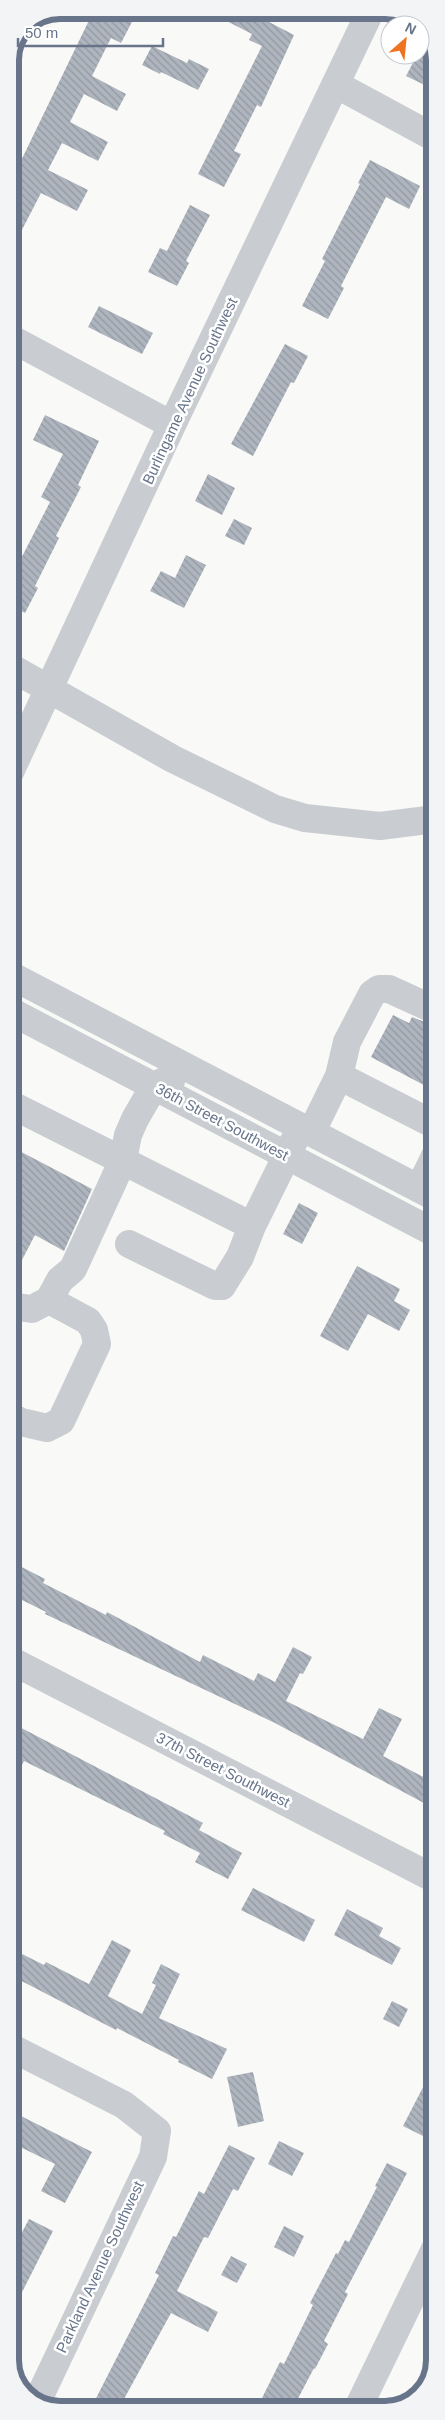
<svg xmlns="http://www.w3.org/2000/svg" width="445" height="2420" viewBox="0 0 445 2420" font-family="Helvetica,sans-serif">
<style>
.building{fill:url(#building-back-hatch)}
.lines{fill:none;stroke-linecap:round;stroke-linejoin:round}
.minor{stroke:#c9ccd0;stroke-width:28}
.labels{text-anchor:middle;stroke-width:5;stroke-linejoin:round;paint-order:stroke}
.street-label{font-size:15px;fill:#67748a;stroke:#fff}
.rim{fill:none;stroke:#67748a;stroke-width:6}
</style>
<defs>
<pattern id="building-back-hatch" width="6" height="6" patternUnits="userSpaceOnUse" patternTransform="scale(1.25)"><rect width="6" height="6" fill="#afb5be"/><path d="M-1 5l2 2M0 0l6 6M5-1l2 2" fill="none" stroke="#9298a0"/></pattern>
</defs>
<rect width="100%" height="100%" fill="#f9faf7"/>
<path class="building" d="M 94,10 L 126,10 L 123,15 L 133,20 L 121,43 L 111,38 L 92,76 L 126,94 L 117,111 L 84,94 L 70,122 L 108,142 L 98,161 L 62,143 L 48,170 L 88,190 L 77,211 L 41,193 L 10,253 L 10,194 L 20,173 L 16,171 Z
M 205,10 L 246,10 L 294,35 L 261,107 L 257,105 L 234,151 L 241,154 L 224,187 L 198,174 L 262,46 L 249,40 L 252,34 Z
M 152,46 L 187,63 L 189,59 L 209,69 L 198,90 L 161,72 L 160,74 L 142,65 Z
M 420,49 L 435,56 L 435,90 L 406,76 L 417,55 L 420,55 Z
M 370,160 L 420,186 L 409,209 L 386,197 L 341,286 L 344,288 L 328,319 L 302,306 L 325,261 L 322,259 L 360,184 L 358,183 Z
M 190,205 L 210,215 L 186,261 L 189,263 L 177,286 L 148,272 L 160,248 L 167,251 Z
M 99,306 L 153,333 L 142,354 L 88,327 Z
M 285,344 L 308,356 L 294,383 L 291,382 L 253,456 L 231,444 Z
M 45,415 L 99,441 L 78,485 L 81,487 L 56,536 L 59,538 L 35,586 L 38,588 L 25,613 L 10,605 L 10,580 L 50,502 L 41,497 L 63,454 L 33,440 Z
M 208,474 L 235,488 L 222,515 L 195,501 Z
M 234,519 L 252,528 L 244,545 L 225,536 Z
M 186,555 L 206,565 L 184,608 L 150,591 L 161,571 L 175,578 Z
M 393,1015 L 409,1023 L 412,1017 L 430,1024 L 426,1032 L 435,1036 L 435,1091 L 371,1057 Z
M 10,1146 L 92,1189 L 64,1251 L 35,1235 L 10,1283 Z
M 299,1203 L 318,1213 L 302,1244 L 283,1234 Z
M 357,1266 L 400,1289 L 394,1301 L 410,1310 L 399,1331 L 368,1314 L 348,1351 L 320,1336 Z
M 10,1561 L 45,1579 L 43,1583 L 106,1615 L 107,1612 L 200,1662 L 203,1655 L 254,1681 L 258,1673 L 275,1682 L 293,1647 L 312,1657 L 303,1674 L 300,1673 L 286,1701 L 363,1739 L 379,1708 L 402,1719 L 383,1756 L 435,1783 L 435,1809 L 275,1723 L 45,1614 L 46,1612 L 10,1594 Z
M 10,1722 L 203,1823 L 199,1830 L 242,1853 L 228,1879 L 195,1862 L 200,1853 L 163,1834 L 165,1831 L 24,1761 L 10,1788 Z
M 253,1888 L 315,1920 L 304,1942 L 241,1910 Z
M 347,1909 L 383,1928 L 379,1936 L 401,1948 L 392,1965 L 334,1935 Z
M 112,1940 L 131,1950 L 108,1996 L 142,2014 L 156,1985 L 152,1983 L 161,1964 L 180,1974 L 159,2018 L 227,2049 L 212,2079 L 178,2062 L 179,2060 L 117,2028 L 116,2030 L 10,1975 L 10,1948 L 44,1965 L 46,1962 L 89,1984 Z
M 392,2001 L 408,2009 L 399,2027 L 383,2019 Z
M 435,2064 L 435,2113 L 423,2136 L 403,2126 Z
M 253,2072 L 264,2121 L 238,2127 L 227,2077 Z
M 21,2116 L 92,2152 L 65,2203 L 41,2191 L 55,2164 L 10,2142 Z
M 279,2141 L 304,2153 L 292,2176 L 268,2164 Z
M 229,2145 L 255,2158 L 238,2191 L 233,2189 L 208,2238 L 204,2237 L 177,2291 L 218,2312 L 208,2332 L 171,2313 L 118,2410 L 90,2410 L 159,2275 L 155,2273 L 173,2236 L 176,2237 L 199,2191 L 204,2194 Z
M 387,2163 L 407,2173 L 345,2292 L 348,2294 L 324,2341 L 328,2344 L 315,2369 L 314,2368 L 292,2410 L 256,2410 L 280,2362 L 284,2364 L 313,2305 L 310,2303 L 336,2253 L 338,2254 L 345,2240 L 349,2242 L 377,2187 L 375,2186 Z
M 29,2219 L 53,2231 L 10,2316 L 10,2255 Z
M 284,2226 L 304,2236 L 294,2257 L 274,2247 Z
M 231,2256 L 247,2264 L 237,2283 L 221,2275 Z"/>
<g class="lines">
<path class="minor" d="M 337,85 L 435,138
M 10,338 L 172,425
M 10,667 L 173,759 L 275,809 L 305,818 L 380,826 L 435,819
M 10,772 L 172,425 L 371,10
M 10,975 L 435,1197
M 10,1011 L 435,1233
M 339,1076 L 435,1125
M 10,1104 L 252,1226 L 294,1141
M 311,1133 L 339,1076 L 347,1042 L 372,994 L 379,989 L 389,989 L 435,1010
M 419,1189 L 435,1156
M 129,1244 L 215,1286 L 222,1286 L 240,1257 L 252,1226
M 10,1306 L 32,1309 L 49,1300 L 60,1280 L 73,1269 L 123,1160 L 128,1135 L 135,1119 L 154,1086 L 164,1081 L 171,1081
M 10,1416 L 21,1422 L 47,1428 L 61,1421 L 97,1344 L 94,1330 L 88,1321 L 49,1300
M 10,1660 L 435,1879
M 10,2047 L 124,2105 L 157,2131 L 153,2157 L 37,2402
M 357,2410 L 435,2249"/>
</g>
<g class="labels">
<g class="street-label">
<text transform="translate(190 391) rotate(-65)" y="5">Burlingame Avenue Southwest</text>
<text transform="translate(222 1122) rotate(28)" y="5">36th Street Southwest</text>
<text transform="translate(223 1770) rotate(27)" y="5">37th Street Southwest</text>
<text transform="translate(100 2267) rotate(-65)" y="5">Parkland Avenue Southwest</text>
</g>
</g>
<path d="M0 0H445V2420H0ZM60 19H385A41 41 0 0 1 426 60V2360A41 41 0 0 1 385 2401H60A41 41 0 0 1 19 2360V60A41 41 0 0 1 60 19Z" fill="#f3f4f6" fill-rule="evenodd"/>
<path class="rim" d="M60 19H385A41 41 0 0 1 426 60V2360A41 41 0 0 1 385 2401H60A41 41 0 0 1 19 2360V60A41 41 0 0 1 60 19Z"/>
<g transform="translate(405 40) rotate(27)"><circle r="24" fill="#ffffff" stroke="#c2c7d0"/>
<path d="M0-4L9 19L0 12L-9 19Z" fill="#ee7423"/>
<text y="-8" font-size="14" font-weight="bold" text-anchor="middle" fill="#67748a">N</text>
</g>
<path d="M18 38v8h145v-8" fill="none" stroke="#67748a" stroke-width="2.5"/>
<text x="25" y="38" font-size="15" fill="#67748a" stroke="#ffffff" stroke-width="4" paint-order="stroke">50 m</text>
</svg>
